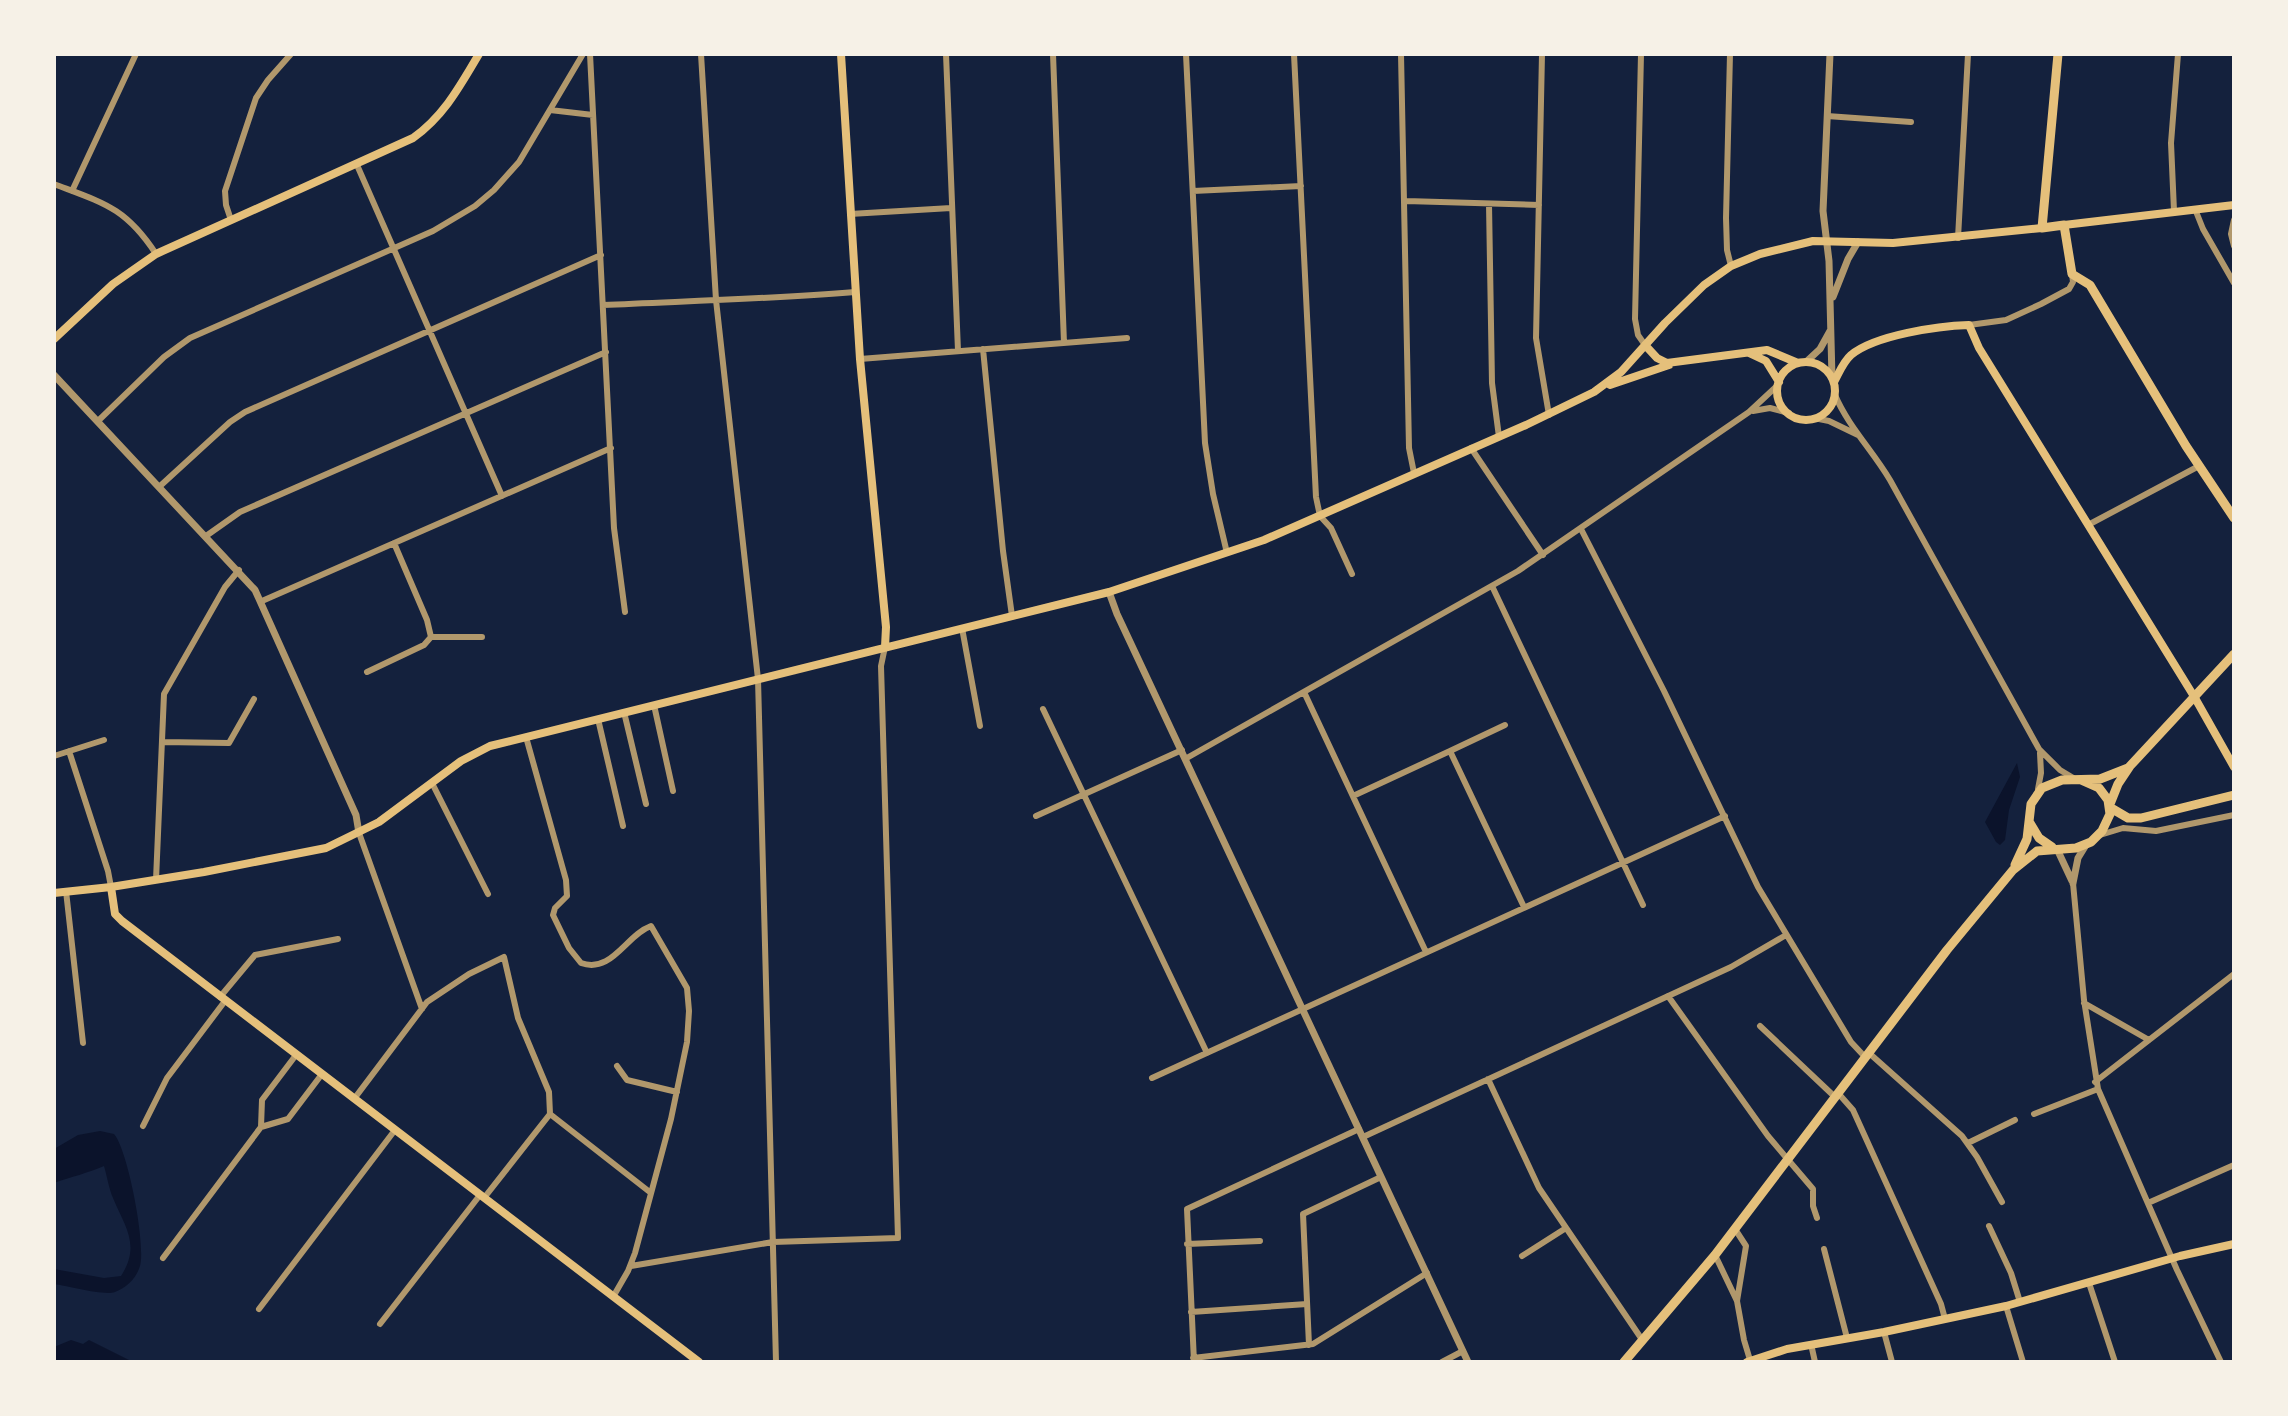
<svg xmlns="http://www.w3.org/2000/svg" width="2288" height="1416" viewBox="0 0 2288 1416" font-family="'Fira Sans',sans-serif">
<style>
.water{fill:#0b132b}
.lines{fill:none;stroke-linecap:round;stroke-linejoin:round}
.minor{stroke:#b1986c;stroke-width:6}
.tertiary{stroke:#b1986c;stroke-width:7}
.secondary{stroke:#e5c07b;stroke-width:8}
.primary{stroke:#e5c07b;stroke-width:9}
</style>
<rect width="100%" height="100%" fill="#14213d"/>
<path class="water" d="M 2017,763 L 2020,777 L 2009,810 L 2005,840 L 2000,845 L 1996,842 L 1985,822 Z
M 100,1131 L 114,1134 C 128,1150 146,1245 140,1266 C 136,1279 127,1287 115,1292 C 104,1296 68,1286 54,1284 L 54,1269 L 104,1278 L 121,1276 C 141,1245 125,1227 113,1198 C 109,1189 107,1176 104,1166 C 88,1173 71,1177 54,1183 L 54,1149 L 78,1135 Z
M 71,1340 L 83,1344 L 89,1340 L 133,1362 L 54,1362 L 54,1347 Z"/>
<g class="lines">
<path class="minor" d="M 590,54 L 614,528 L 625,612
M 701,54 L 716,300 L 758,679 L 776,1362
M 946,54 L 958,351
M 1053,54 L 1064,343
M 1186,54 L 1205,443 L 1213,494 L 1227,553
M 1294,54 L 1316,497 L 1320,516 L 1331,528 L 1352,574
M 1401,54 L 1409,448 L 1414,473
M 1542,54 L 1536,338 L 1549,415
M 1641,54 L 1635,319 L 1638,335 L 1645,345
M 1730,54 L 1726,218 L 1727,250 L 1731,266
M 550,110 L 593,115
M 1827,116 L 1911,122
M 357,165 L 502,496
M 54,184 C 104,203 126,208 156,254
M 72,191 L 136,54
M 1193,191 L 1301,186
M 1406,201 L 1539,205
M 1489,204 L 1492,383 L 1499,437
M 2195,209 L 2203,229 L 2234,283
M 2174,211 L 2171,143 L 2178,54
M 850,214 L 951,208
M 231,220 L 226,205 L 225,191 L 256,98 L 268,80 L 291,54
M 2234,220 L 2231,234 L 2234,246
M 1958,238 L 1968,54
M 603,305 C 687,301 771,299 855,292
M 1969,325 L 2006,320 L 2041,304 L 2069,289 L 2073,282 L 2072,274
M 983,349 L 1003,551 L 1012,616
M 860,359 L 1127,338
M 1835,395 C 1848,426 1873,451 1890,480 L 2039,749 L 2060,770 L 2075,779
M 1753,411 L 1770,408 L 1789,413
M 1814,418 L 1829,421 L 1858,435
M 98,421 L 164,357 L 190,338 L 433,231 L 475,206 L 494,190 L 519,162 L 583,54
M 1471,448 L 1543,555
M 159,487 L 230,422 L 245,412 L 601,255
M 2088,525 L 2199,466
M 1581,529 L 1664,691 L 1758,887 L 1851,1042 L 1865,1057
M 206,536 L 240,512 L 606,352
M 394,543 L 427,620 L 431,637
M 1492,586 L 1643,905
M 262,601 L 611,448
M 962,628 L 980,726
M 431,637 L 482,637
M 367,672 L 424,645 L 431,637
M 1304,692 L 1426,952
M 654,705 L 673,791
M 1043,709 L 1207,1053
M 624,712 L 646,804
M 598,719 L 623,826
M 526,737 L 566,880 L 567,896 L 555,908 L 553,915 L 569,948 L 581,963 C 612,974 626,935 651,926 L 687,988 L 689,1011 L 687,1042 L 671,1119 L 635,1253 L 628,1271 L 613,1297
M 162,742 L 229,743 L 254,699
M 69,751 L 108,871 L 111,887
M 1450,751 L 1505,725
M 54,756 L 104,740
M 1185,759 L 1518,571 L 1749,412 L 1778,385
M 432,783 L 488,894
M 2038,789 L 2041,773 L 2040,753
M 1353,796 L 1450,751 L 1524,907
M 1036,816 L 1182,750
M 359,833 L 422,1009
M 2100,835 L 2123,828 L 2156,831 L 2234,815
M 156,880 L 164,694 L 225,587 L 239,570
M 2073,883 L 2084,1000 L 2098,1089 L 2177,1270 L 2221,1362
M 66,891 L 83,1043
M 1668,996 L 1768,1136 L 1813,1189 L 1813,1206 L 1817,1218
M 220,997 L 255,955 L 338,939
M 2084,1003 L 2149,1040
M 1760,1026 L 1835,1097
M 1869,1053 L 1962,1136 L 1977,1157 L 2002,1202
M 617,1066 L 627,1080 L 677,1092
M 1152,1078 L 1725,816
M 1488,1079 L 1539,1188 L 1643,1341
M 2095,1082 L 2234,974
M 1838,1093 L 1853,1110 L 1941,1304 L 1945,1319
M 354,1099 L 427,1002 L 469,974 L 504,957 L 518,1018 L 549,1092 L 550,1114
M 550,1114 L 651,1193
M 2034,1114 L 2098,1089
M 143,1126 L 167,1078 L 225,1001
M 261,1127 L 288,1119 L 322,1074
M 1363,1137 L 1731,967 L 1786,935
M 1968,1143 L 2015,1120
M 484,1198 L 550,1114
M 2148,1203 L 2234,1165
M 1989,1226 L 2011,1273 L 2020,1302
M 1735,1229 L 1746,1246 L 1737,1301
M 1187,1244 L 1260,1241
M 1824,1249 L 1847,1338
M 1715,1255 L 1737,1301 L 1744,1340 L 1750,1360
M 1522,1256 L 1566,1228
M 163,1258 L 261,1127 L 262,1100 L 296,1055
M 631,1266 L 773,1242 L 898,1238 L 881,666 L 885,647
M 2089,1283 L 2115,1362
M 2006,1306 L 2023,1362
M 259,1309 L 395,1130
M 1191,1312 L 1307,1304
M 380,1324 L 480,1195
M 1884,1332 L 1892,1362
M 1811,1344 L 1815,1362
M 1309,1345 L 1303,1214 L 1381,1177
M 1193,1358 L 1313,1344 L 1427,1273
M 1194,1362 L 1187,1209 L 1359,1129
M 1442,1362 L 1463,1351"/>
<path class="tertiary" d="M 1830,54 L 1823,211 L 1829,261 L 1832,378
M 1833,297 L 1848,259 L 1858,242
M 1806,362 L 1820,349 L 1830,331
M 54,375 L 255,590 L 356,815 L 359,833
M 1109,592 L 1117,614 L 1468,1362
M 2057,849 L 2072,881
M 2073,883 L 2078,858 L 2086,845"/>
<path class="secondary" d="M 841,54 L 860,359 L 886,627 L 885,647
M 2064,225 L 2234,205
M 54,339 L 113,284 L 156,254 L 413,138 C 444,116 460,86 479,54
M 1645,345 L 1657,358 L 1667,363 L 1767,350 L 1798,363
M 1749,353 L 1766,361 L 1779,382
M1777 391a29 29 0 1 1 58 0a29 29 0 1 1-58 0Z
M 1834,382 C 1839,373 1843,362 1851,355 C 1875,335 1938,326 1969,325 L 1979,348 L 2195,698 L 2234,767
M 1610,385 L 1669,365
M 111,887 L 115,914 L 122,921 L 699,1362
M 54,893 L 111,887 L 204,872 L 326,848 L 379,822 L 461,761 L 490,746 L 1109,592 L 1264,540 L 1526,425 L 1594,392 L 1621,372 L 1665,323 L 1704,285 L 1731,266 L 1760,254 L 1813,241 L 1893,243 L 2042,228
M 1747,1362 L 1787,1349 L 1884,1332 L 2006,1306 L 2180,1256 L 2234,1244"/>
<path class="primary" d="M 2058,54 L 2042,228 L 2064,225 L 2072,274 L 2090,285 L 2186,446 L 2234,518
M 2110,804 L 2118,784 L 2130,766 L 2234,654
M 2111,808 L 2128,818 L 2141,818 L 2234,795
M 2030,823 L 2039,838 L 2052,847
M 2015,865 L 2027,839 L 2031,804 L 2042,788 L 2062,780 L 2100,779 L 2128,768
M 1624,1362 L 1715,1255 L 1947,950 L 2013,870 L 2037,851 L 2076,848 L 2091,842 L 2102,831 L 2110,814 L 2108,800 L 2099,788 L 2081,780"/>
</g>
<rect width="2288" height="1416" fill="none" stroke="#f6f1e7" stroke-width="112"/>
</svg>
